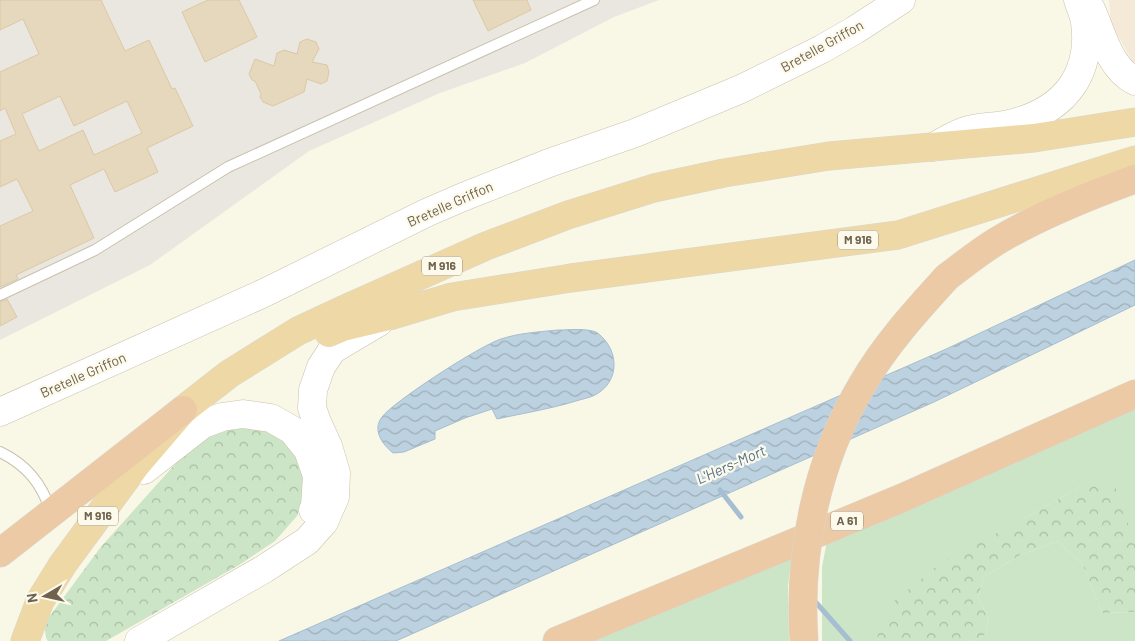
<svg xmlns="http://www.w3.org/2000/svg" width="1135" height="641" viewBox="0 0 1135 641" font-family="Barlow,sans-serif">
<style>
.commercial{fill:#f5e9d8}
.industrial{fill:#eae7e0}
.grass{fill:#cbe5c6}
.forest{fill:url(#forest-crowns)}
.water{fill:url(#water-waves);stroke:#a5bed1}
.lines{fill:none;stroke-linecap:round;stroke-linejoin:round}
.stream{stroke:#a5bed1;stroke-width:5}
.building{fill:#e6d8bc;stroke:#dcc8a4;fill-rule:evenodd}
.service-casing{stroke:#c9c1ae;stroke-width:12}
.secondary-casing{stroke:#ccc2ac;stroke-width:29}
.trunk-casing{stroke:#dad6d1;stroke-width:29}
.motorway-casing{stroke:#dad6d1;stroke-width:29}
.service{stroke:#fff;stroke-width:10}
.secondary{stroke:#fff;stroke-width:28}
.trunk{stroke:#eed9a6;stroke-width:28}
.motorway{stroke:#eccaa5;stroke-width:28}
.motorway-bridge-casing{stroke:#dad6d1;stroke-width:29;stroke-linecap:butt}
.motorway-bridge{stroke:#eccaa5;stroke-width:28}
.labels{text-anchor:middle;stroke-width:4.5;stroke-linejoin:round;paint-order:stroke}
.shield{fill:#fdfaec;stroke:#9a907d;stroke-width:1}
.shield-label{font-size:12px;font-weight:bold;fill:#6f634e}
.street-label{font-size:14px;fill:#6f634e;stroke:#fdfaec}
.water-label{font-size:15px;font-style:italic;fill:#52748c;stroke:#fdfaec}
</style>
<defs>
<pattern id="forest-crowns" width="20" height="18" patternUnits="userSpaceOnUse" patternTransform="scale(1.25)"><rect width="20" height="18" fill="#cbe5c6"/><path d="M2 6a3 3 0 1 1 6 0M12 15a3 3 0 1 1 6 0" fill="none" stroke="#a9bda3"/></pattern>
<pattern id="water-waves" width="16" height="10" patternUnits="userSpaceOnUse" patternTransform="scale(1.25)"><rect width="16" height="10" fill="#bdd2e0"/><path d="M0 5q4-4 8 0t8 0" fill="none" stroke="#9eaeb8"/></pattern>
</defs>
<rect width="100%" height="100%" fill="#f9f7e6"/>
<path class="commercial" d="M 1109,0 L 1135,0 L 1135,63 L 1132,61 L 1111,23 Z"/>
<path class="industrial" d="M 0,0 L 659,0 L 614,17 L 525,63 L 440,93 L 309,151 L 150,265 L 0,340 Z"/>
<path class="grass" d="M 1135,405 L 1135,539 L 1080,487 L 1022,520 L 877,635 L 879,641 L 822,641 L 822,567 L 827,541 Z
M 1058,541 L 1083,565 L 1102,613 L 1135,612 L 1135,641 L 974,641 L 986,634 L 989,620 L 978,597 L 984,577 L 1020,555 Z
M 792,557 L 788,585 L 789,641 L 590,641 Z"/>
<path class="forest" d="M 260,427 L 287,439 L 302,465 L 306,490 L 297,516 L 275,541 L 239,565 L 106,641 L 48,641 L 46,638 L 44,624 L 100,548 L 177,462 L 203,438 L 229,429 Z
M 1114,483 L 1132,535 L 1135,539 L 1135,612 L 1102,613 L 1083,565 L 1058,541 L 1020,555 L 984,577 L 978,597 L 989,620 L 986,634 L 974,641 L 879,641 L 877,635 L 893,602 L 943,561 L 1022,520 L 1080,487 Z"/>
<path class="water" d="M 1135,260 L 1135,305 L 934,402 L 396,641 L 279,641 L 944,350 Z
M 558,330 C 569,330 585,328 596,332 C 601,335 606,341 609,346 C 619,364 614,385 595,395 C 589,398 582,399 576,401 C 550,409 524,413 497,419 L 492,409 L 465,418 L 435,431 L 435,439 L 404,452 L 393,453 C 382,444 372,430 382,417 C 394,401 481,345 501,339 C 519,333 538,332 558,330 Z"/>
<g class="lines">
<path class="stream" d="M 720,490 L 741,517
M 812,598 L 850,641"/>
</g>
<path class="building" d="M 0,0 L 101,0 L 125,51 L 149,40 L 172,89 L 175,88 L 193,126 L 147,148 L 158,172 L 115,192 L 104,169 L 70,185 L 94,238 L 16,275 L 18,279 L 0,287 L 0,226 L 33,211 L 17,179 L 0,187 L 0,141 L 16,134 L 5,108 L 0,111 L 0,72 L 39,54 L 23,19 L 0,30 ZM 60,96 L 74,126 L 127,101 L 142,133 L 94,155 L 83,130 L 39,151 L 22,114 Z
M 208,0 L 239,0 L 257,37 L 205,62 L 182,12 Z
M 473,0 L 527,0 L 531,10 L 488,31 Z
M 307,39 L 316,42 L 319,49 L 312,62 L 327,65 L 329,72 L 327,81 L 321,84 L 307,79 L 304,92 L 273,106 L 263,102 L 260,97 L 261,94 L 255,81 L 252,80 L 249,74 L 255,59 L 274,66 L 277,53 L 284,50 L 297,54 L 300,42 Z
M 7,299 L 17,317 L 0,326 L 0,302 Z"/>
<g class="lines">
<defs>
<path id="service" d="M 0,295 L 95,250 L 228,167 L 594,0
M 0,452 C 27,465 42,484 51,512"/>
<path id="secondary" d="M 1091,9 C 1102,33 1109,68 1135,81
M 933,147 C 944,142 956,133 968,130 C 984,126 1001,127 1017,122 C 1066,108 1092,73 1085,22 C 1084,14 1080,7 1078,0
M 0,412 L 264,293 L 426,213 L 463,197 L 549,163 L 635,133 L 741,89 L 822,49 L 855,30 L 901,0
M 144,470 L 203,424 L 222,417 L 243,414 L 271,418 L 292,430 L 308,450 L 317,476 L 315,507 L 313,510
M 139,641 L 264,569 L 307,541 L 324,522 L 335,497 L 336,473 L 328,446 L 317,422 L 312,408 L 313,390 L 321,367 L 332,350 L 379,322"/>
<path id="trunk" d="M 329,333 L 343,327 L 389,316 L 452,297 L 571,278 L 898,235 L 1135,160
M 25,641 L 40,601 L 63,564 L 136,465 L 183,410 L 229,374 L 298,331 L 343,310 L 486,246 L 568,215 L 654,188 L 724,173 L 829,156 L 1034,138 L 1135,122"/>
<path id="motorway" d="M 947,277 C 963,265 979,252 997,241 C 1040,215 1088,196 1135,179
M 0,553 L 183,410
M 557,641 L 902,498 L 1135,394"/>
</defs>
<use href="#service" class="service-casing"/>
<use href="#secondary" class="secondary-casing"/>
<use href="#trunk" class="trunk-casing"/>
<use href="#motorway" class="motorway-casing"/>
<use href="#service" class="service"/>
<use href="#secondary" class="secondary"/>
<use href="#trunk" class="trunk"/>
<use href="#motorway" class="motorway"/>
<defs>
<path id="motorway-bridge" d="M 804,641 C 798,553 816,462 862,385 C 885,345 916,311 947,277"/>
</defs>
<use href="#motorway-bridge" class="motorway-bridge-casing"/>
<use href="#motorway-bridge" class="motorway-bridge"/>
</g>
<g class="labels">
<g class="shield">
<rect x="838" y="230.5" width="40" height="19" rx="4"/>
<rect x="422" y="256.5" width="40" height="19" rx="4"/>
<rect x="78" y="506.5" width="40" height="19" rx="4"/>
<rect x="831" y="511.5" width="32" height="19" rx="4"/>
</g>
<g class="shield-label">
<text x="858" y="244">M 916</text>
<text x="442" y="270">M 916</text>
<text x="98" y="520">M 916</text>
<text x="847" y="525">A 61</text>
</g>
<g class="street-label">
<text transform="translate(822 46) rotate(-29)" y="5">Bretelle Griffon</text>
<text transform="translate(450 204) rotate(-24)" y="5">Bretelle Griffon</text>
<text transform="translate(83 375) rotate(-24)" y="5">Bretelle Griffon</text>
</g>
<g class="water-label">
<text transform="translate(731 465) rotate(-24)" y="5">L'Hers-Mort</text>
</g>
</g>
<g transform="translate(45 596) rotate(261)" stroke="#fdfaec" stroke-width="4" paint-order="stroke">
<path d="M0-4L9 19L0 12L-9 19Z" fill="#6f634e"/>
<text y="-8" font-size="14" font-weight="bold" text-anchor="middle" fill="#6f634e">N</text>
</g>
</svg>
